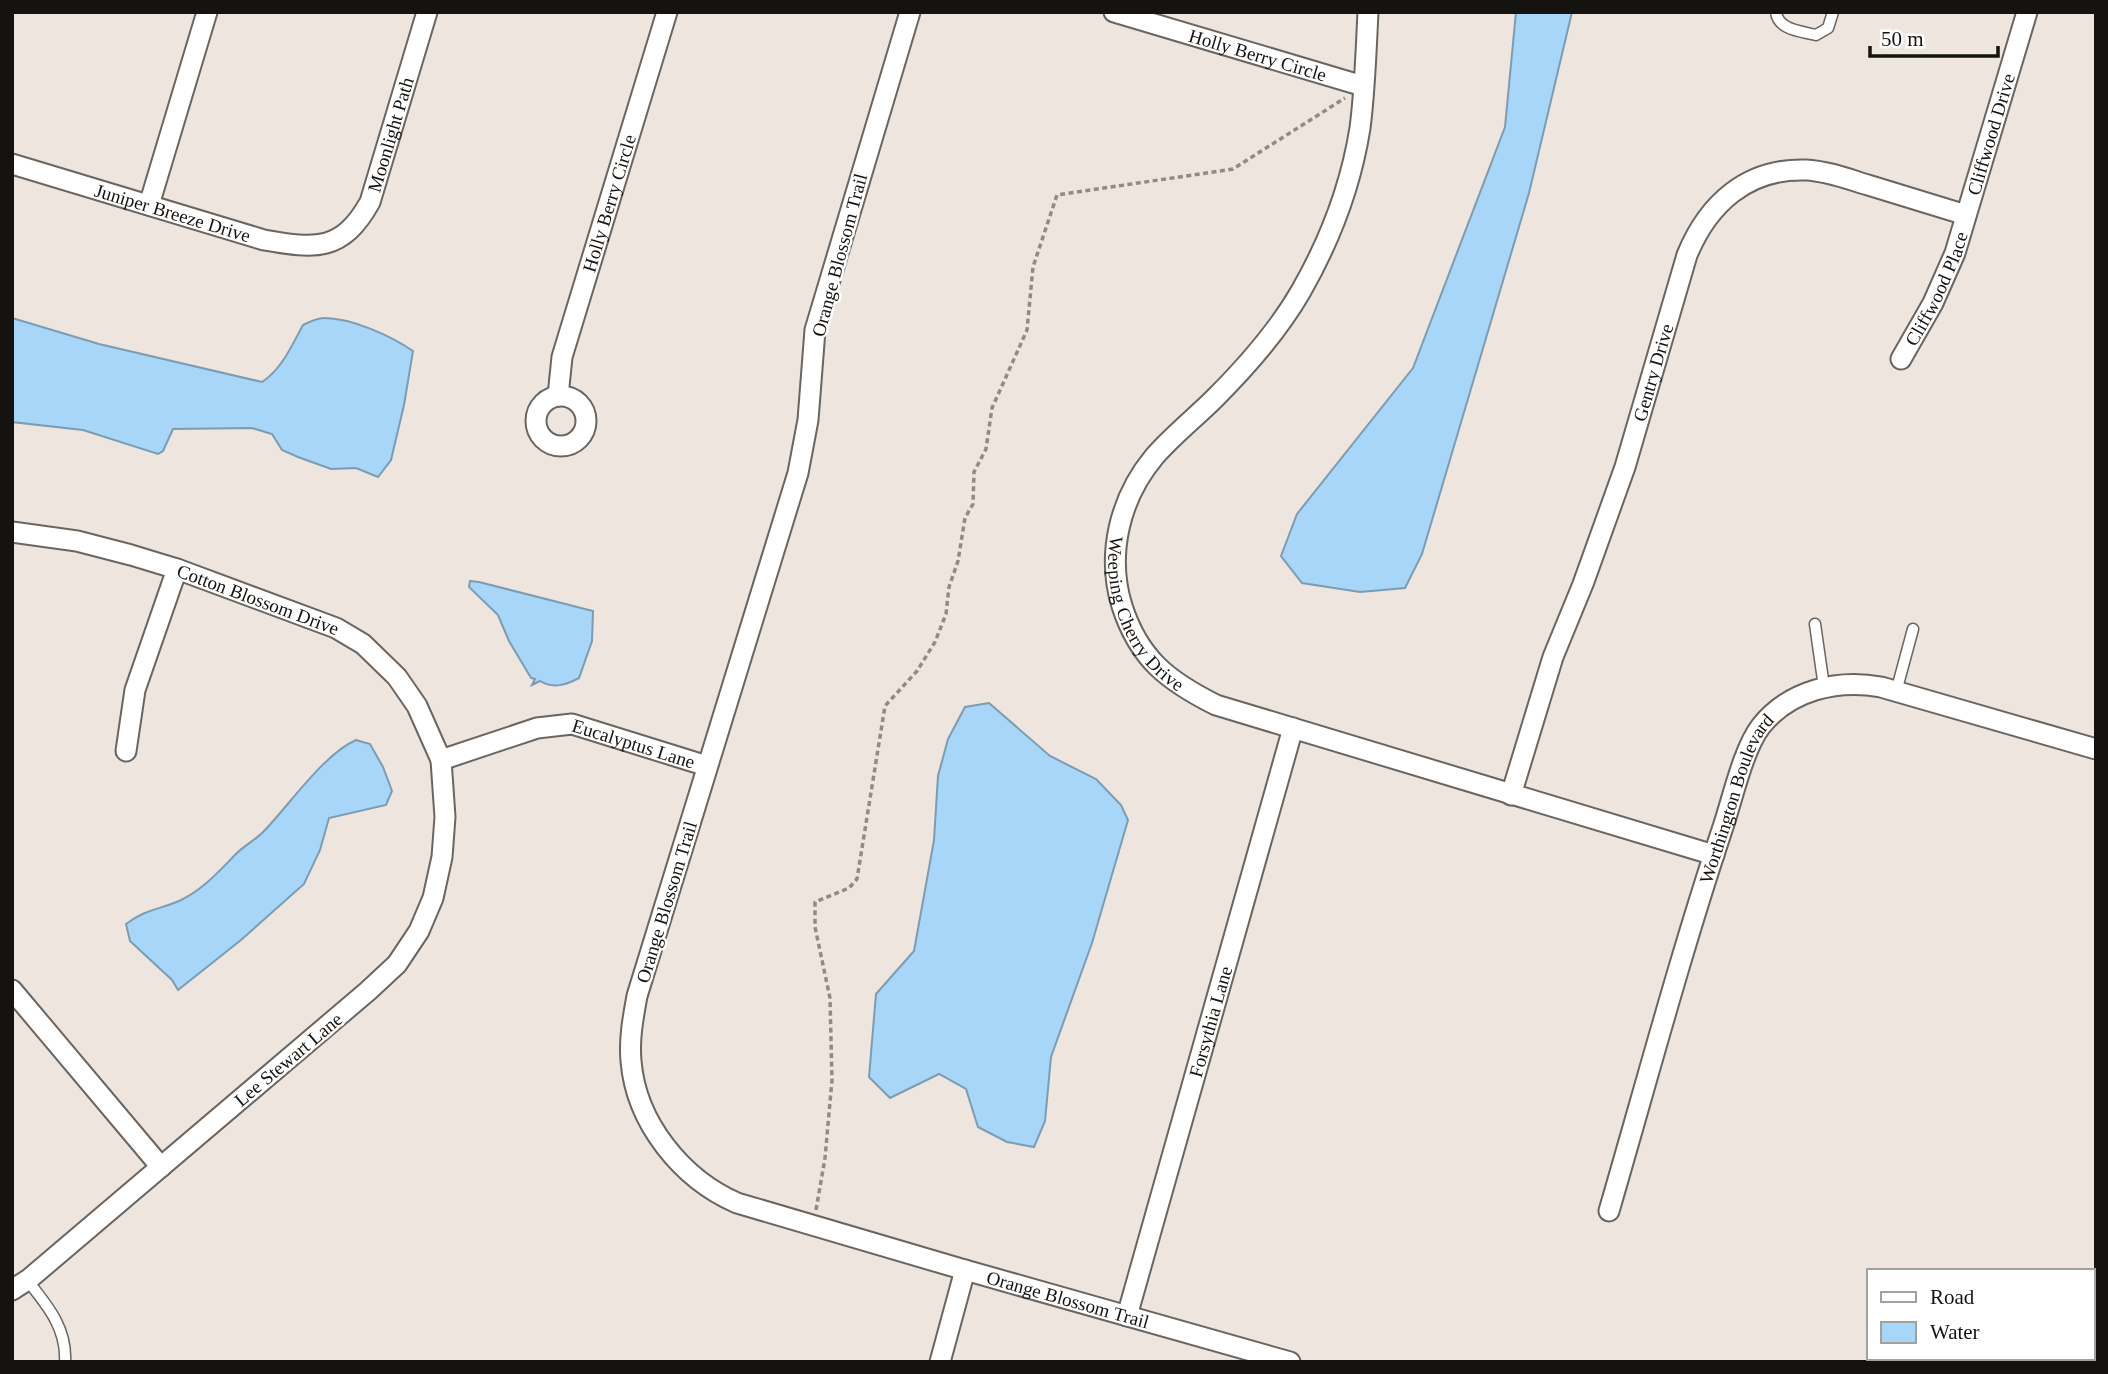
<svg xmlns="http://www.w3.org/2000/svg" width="2108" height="1374" viewBox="0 0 2108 1374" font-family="'Times New Roman',serif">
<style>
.water{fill:#a8d6f8;stroke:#7c9cb2;stroke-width:2}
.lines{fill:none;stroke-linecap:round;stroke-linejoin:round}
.service-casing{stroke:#6c655f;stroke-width:13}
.minor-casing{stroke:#6c655f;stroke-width:23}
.path{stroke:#908b85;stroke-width:3.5;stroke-dasharray:5 3.5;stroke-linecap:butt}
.service{stroke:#fff;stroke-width:10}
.minor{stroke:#fff;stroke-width:19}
.labels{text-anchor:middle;stroke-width:5;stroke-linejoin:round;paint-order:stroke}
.street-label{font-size:19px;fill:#151310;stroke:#fff}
</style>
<rect width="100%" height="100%" fill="#ede5de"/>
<path class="water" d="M 1516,12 L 1572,12 L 1529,193 L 1422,554 L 1405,588 L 1360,592 L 1302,583 L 1281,556 L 1297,514 L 1413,368 L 1505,127 Z
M 12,318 L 99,344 L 262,382 C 282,369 292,345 303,325 C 309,322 318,318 324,318 C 352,318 391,336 413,351 L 404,405 L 391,460 L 378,477 L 356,468 L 331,469 L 298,457 L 282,450 L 272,434 L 252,428 L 173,429 L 163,451 L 158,454 L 83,430 L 12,422 Z
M 470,581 L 479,582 L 593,611 L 592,641 L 579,678 C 566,685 553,689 540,681 L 532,685 L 535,679 L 531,678 L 509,641 L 498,615 L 469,587 Z
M 989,703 L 1050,756 L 1096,779 L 1121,805 L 1128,820 L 1092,943 L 1051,1057 L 1045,1121 L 1034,1147 L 1007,1142 L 978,1127 L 966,1089 L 939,1074 L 890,1098 L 869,1077 L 876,994 L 914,951 L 934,840 L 938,776 L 948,739 L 965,707 Z
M 356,740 L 370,744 L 383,767 L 392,791 L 386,805 L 329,818 L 320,850 L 304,884 L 241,940 L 178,990 L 172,980 L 130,941 L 126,924 C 146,909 158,910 179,901 C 203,890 219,871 237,853 C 245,845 257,839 265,830 C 290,804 324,754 356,740 Z"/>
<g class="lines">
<defs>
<path id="service" d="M 1776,12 C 1778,30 1801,31 1816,35 L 1828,28 L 1833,12
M 1815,624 L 1824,687
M 1896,692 L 1913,629
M 27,1280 C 47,1305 67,1328 65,1362"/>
<g id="minor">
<path id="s1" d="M 910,12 L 815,330 L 808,420 L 798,473 L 637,996 C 633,1018 629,1039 631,1061 C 636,1123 682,1179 737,1203 L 965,1270 L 1290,1362"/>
<path id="s2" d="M 1114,12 L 1363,86"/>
<path id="s3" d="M 1368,12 C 1366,51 1365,90 1360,128 C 1351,185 1329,242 1301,291 C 1278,331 1247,366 1215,398 C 1195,418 1172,436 1154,457 C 1120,498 1106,554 1122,606 C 1139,659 1168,681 1216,705 L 1714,855"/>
<path id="s4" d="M 12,164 L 264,240 C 316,249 342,252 370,202 L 427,12"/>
<path d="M 149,205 L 207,12"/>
<path id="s5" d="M 1901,359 L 1933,303 L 1955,253 L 2027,12"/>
<path id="s6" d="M 558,396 L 562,357 L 667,12"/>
<circle cx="561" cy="421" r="25"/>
<path id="s7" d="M 12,532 L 77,541 L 131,555 L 177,569 L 336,628 L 363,644 L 397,677 L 417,706 L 441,760 L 445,817 L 442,857 L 433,898 L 419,931 L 397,964 L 368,991 L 29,1279 L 12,1290"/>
<path d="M 126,751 L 135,690 L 177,569"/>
<path id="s8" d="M 441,760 L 537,728 L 572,724 L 707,766"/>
<path id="s9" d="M 1511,795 L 1553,657 L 1583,584 L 1625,467 L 1687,255 C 1708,204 1747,168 1806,170 C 1827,171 1848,179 1868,185 C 1901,195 1934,205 1966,215"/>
<path d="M 12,990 L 161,1167"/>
<path id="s10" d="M 1609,1211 C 1646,1084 1680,956 1722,830 C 1732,801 1743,749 1761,726 C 1790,690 1837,679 1881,687 L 2096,749"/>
<path id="s11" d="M 1127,1316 L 1293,728"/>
<path d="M 940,1362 L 965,1270"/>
</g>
</defs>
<use href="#service" class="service-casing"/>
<use href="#minor" class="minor-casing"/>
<path class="path" d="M 816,1210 L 825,1158 L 832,1080 L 830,998 L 815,927 L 815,902 L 849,888 L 857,879 L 885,706 L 917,671 L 935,642 L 946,614 L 949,587 L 958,561 L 965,518 L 973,504 L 974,472 L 986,449 L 992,408 L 1027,330 L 1033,267 L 1057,195 L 1233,169 L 1345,98"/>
<use href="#service" class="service"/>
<use href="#minor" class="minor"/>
</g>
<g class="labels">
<g class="street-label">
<text dy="7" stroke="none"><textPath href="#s2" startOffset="150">Holly Berry Circle</textPath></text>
<text dy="7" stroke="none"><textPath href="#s4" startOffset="458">Moonlight Path</textPath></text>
<text dy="7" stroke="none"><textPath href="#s5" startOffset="243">Cliffwood Drive</textPath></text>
<text dy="7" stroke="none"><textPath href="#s6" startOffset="200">Holly Berry Circle</textPath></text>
<text dy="7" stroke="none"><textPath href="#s4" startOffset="168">Juniper Breeze Drive</textPath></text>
<text transform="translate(839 255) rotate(-75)" y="7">Orange Blossom Trail</text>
<text dy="7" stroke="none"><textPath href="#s5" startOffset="79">Cliffwood Place</textPath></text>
<text dy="7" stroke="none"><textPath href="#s9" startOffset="446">Gentry Drive</textPath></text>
<text dy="7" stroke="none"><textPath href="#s7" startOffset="256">Cotton Blossom Drive</textPath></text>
<text dy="7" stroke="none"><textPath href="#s3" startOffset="688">Weeping Cherry Drive</textPath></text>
<text dy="7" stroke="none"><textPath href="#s8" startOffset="201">Eucalyptus Lane</textPath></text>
<text dy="7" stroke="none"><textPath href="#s10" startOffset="432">Worthington Boulevard</textPath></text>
<text transform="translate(666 902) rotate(-73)" y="7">Orange Blossom Trail</text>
<text dy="7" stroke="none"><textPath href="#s11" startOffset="306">Forsythia Lane</textPath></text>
<text transform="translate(288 1059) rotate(-40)" y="7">Lee Stewart Lane</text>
<text dy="7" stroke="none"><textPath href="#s1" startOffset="1619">Orange Blossom Trail</textPath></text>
</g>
</g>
<rect width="2108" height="1374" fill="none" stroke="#151310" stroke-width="28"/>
<rect x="1867" y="1269" width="228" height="91" fill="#ffffff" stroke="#a1a19f" stroke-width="2"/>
<rect x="1881" y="1292" width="35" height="10" fill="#ffffff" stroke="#a1a19f" stroke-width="2"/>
<text x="1930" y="1304" font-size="21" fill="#151310">Road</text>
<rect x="1881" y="1322" width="35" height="21" fill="#a8d6f8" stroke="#a1a19f" stroke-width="2"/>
<text x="1930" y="1339" font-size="21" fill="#151310">Water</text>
<path d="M1870 46v10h128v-10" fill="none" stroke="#151310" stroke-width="3.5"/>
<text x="1881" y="46" font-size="21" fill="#151310" stroke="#ffffff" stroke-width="5" paint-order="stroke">50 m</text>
</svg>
